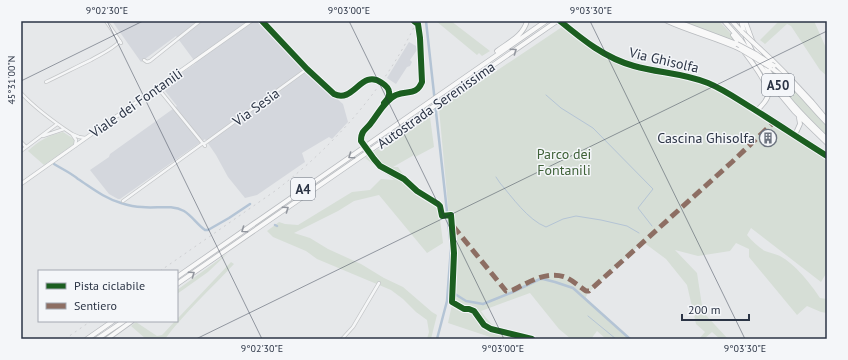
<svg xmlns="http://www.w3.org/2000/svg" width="848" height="360" viewBox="0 0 848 360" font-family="'PT Sans',sans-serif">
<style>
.built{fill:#d4d7dd}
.green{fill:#d6ded6}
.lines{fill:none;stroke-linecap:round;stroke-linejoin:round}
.stream{stroke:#b4c4d5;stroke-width:1}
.canal{stroke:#b4c4d5;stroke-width:2.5}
.minor-casing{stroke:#c4c6c8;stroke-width:4}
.major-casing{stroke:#c2c5c8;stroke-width:4.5}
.highway-casing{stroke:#b8bbbf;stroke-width:5.5}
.minor{stroke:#f5f6f7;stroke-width:2.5}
.major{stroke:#f8f8f8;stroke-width:3}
.highway{stroke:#f8f8f8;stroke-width:4}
.rail{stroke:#cecfd2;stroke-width:1;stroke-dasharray:2 4;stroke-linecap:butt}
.highway-bridge-casing{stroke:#b8bbbf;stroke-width:5.5;stroke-linecap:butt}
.highway-bridge{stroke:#f8f8f8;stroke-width:4}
.quiet{stroke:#8d6e63;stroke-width:5;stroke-dasharray:10 5;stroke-linecap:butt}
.cycleway-casing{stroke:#f4f6f9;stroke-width:8}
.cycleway{stroke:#1b5e20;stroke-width:6}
.oneway{stroke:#92969e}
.ticks{fill:none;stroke:#2b3445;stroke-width:1;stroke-opacity:0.45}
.labels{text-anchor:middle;stroke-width:3;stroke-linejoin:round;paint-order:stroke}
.shield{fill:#f4f6f9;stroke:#676e7b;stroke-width:1}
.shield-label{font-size:13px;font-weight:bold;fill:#2b3445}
.street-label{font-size:14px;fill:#2b3445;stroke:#f4f6f9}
.poi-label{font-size:14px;fill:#2b3445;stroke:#f4f6f9;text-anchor:end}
.park-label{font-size:14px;fill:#3f6138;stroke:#f4f6f9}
.neatline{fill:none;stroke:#2b3445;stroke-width:1.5}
.ticks-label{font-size:10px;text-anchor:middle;fill:#2b3445}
</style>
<rect width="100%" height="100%" fill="#e6e8ea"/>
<path class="built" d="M 112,21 L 262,21 L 309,74 L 343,104 L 348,122 L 332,139 L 329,137 L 302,153 L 305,162 L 257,195 L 245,198 L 228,177 L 216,155 L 205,139 L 120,199 L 118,199 L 109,194 L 90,170 L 109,157 L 110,154 L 177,106 L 162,87 L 196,63 L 176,36 L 141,62 Z
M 409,42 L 416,46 L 417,50 L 410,60 L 412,62 L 410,66 L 407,67 L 396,84 L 387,78 Z"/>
<path class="green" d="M 436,21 L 451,21 L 490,51 L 482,56 L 479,53 L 477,55 Z
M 678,21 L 719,21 L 732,35 L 738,43 Z
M 779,21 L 814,21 L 827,50 L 827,76 L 820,70 L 791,26 L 787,24 L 765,44 L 760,40 Z
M 562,27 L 609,57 L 701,80 L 802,141 L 827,159 L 827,272 L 821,282 L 751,228 L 747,235 C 752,241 758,247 765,251 C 770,253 776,254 780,256 C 795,264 811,284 820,298 L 827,299 L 827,313 L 821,312 L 807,306 L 797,315 L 749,257 L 749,249 L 736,243 L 730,251 L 698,256 L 675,250 L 697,273 L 703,312 L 728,339 L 720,339 L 712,332 L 704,339 L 699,339 L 705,332 L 696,324 L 687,285 L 666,259 L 643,242 L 588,293 L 586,297 L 586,298 L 631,339 L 606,339 L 597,331 L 591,339 L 571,339 L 559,329 L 530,293 L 481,311 C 485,317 489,322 494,326 C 506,332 523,335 537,339 L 496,339 L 448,323 L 453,300 L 454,287 L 451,285 L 452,248 L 439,109 L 443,107 L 443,105 L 469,86 L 471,88 Z
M 771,71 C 793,87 810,107 827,127 L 827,136 C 805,115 787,96 771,71 Z
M 430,117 L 434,147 L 415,157 L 414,155 L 393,167 L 398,167 C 409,184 422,192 438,203 L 443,243 L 427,253 L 379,195 L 354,201 L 338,211 L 294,233 L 310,238 L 328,249 L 361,264 L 384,278 L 403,287 L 432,312 L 437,315 L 431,339 L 427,339 L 429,332 L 427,320 L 416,312 L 403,299 L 391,290 L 317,259 L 306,251 L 273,237 L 267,231 L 279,222 L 285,224 L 298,225 L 352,192 L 370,190 L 381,179 L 394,180 L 365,158 L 378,149 L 381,151 Z
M 63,132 L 74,139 L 74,144 L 44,165 L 28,151 C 39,140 48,136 63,132 Z
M 228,253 L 208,272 L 177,294 L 177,290 Z
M 231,262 L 234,264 C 211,289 185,312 165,339 L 146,339 L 131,326 L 136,322 L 157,336 L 162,335 L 164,333 L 175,321 L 177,321 L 177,319 L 180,316 Z"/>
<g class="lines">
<path class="stream" d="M 546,95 L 561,108 L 593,128 L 653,189 L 638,208 L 652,226
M 496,177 L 500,183 C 512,197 528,220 546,227 L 563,219 L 576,216 L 601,220 L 627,226 L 639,233
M 588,316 L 616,339"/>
<path class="canal" d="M 426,21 L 451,248 L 447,301 L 437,339
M 54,164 C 62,169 71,173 78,179 C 92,188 104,198 121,203 C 127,205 134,207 142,207 C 155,209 171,204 184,211 C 192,216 197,224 205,230 L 208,230 L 229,218 L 250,204
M 275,225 L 277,226
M 455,294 L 466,301 L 483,304 L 513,292 L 540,279 L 543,279 L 555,282 L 573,288 L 630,339"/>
<defs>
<path id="minor" d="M 106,21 L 121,43
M 262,21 L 307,69 L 334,94 L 341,96
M 560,21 C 583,40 605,58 634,66 C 659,73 684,73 708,83 C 725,90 740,101 755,110 C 779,125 803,141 827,156
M 144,60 L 147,62 L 150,61 L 200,21
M 46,82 C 61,75 76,67 91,60 C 101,54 112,50 120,41
M 157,87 L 205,146
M 21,93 C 36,109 54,122 72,134
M 43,136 L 64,129
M 21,142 L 26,147
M 204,144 L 307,69
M 75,146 L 76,140 L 72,134 L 79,137 L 85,138
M 21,151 L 57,124
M 123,201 L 203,143
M 342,339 L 353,327 L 379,283"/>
<path id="major" d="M 21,184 L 251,21"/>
<path id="highway" d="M 667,21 C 691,32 717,38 740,49
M 676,21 L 737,44
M 724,21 L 740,39 L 748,50
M 732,21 L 742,32
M 741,21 L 746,38 L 753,53
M 745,21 L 752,40 L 761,57
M 733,35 L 742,47
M 497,51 C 509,42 523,36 527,21
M 745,53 C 751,61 770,86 768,95 C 767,102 760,106 757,111
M 755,58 L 779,93 L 794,111 L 827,143
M 772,60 L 784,72 L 812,102 L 827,120
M 764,63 C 780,93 803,116 827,139
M 770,67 C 793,82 808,104 827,123
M 795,135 L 800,124 L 799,118
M 177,277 L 546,21
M 177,284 L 557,21
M 87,339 L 113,321
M 97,339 L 124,321
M 107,339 L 132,321"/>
</defs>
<use href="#minor" class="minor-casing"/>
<use href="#major" class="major-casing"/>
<use href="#highway" class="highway-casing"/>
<use href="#minor" class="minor"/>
<use href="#major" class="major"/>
<use href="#highway" class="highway"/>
<path class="rail" d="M 160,271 L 275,191 C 334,146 385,89 417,21
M 65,339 L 91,321"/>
<defs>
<path id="highway-bridge" d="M 742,32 L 772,60
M 737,44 L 756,54 L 774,66
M 740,49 L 770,67"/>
</defs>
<use href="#highway-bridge" class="highway-bridge-casing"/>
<use href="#highway-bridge" class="highway-bridge"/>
<path class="quiet" d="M 453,226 L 506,291 C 512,292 518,287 523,285 C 536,278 551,272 565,277 C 572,280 579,286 586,291 L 589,291 L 732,162 L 774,122"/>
<defs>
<path id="cycleway" d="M 262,21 L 307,69 L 334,94 C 354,104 361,68 382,83 C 385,85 389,88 389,92 C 390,97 387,100 384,103
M 414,21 L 418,24 L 420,38 L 422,82 C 416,96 408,90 396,95 C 385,100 378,114 371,123 C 369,126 365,129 363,132 C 361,135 361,138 361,141 L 374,159 L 380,166 L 404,179 L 417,191 L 438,204 L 440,206 L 442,216 L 451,215 L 454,253 L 452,302 L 464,309 L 469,309 L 474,311 L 484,325 L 491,329 L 532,339
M 560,21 C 583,40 605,58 634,66 C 659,73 684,73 708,83 C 725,90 740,101 755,110 C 779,125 803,141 827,156"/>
</defs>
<use href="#cycleway" class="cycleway-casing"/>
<use href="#cycleway" class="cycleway"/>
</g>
<defs><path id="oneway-chevron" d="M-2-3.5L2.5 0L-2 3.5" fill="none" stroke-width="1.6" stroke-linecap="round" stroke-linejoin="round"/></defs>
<g class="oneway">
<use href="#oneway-chevron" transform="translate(514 51) rotate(-35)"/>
<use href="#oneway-chevron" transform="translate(351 156) rotate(145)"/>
<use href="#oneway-chevron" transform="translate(286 209) rotate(-35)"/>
<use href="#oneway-chevron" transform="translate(244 230) rotate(145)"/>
<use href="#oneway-chevron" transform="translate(192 274) rotate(-35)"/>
</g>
<path class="ticks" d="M 107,21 L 262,339M 349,21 L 504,339M 590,21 L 745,339M 21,81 L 143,21M 196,339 L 827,31"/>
<defs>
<symbol id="building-ring" viewBox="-11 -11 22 22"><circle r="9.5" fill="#f4f6f9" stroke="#6c737f" stroke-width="1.5"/><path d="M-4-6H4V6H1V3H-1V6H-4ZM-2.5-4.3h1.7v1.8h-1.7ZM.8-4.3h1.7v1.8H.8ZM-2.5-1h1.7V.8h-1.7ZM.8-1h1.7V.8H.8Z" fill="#6c737f"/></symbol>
</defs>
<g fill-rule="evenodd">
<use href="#building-ring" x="758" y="128" width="20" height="20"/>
</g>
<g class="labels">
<g class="shield">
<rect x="762" y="74" width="32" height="22" rx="3"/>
<rect x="291" y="178" width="24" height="22" rx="3"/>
</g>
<g class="shield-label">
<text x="778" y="90">A50</text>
<text x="303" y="194">A4</text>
</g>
<g class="street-label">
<text transform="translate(664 60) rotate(13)" y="5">Via Ghisolfa</text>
<text transform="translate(136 103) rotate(-35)" y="5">Viale dei Fontanili</text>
<text transform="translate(436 105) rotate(-35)" y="5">Autostrada Serenissima</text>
<text transform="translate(256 107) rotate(-36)" y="5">Via Sesia</text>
</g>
<g class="poi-label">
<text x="755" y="143">Cascina Ghisolfa</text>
</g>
<g class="park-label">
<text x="564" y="159">Parco dei<tspan x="564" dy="16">Fontanili</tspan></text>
</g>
</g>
<rect width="848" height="360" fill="none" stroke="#f4f6f9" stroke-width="44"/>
<rect x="38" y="270" width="140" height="52" fill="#f4f6f9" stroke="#a4a8b1"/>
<rect x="46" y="283" width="20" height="6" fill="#1b5e20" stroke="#a4a8b1"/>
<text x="74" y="290" font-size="12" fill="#2b3445">Pista ciclabile</text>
<rect x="46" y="303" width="20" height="6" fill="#8d6e63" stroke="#a4a8b1"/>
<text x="74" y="310" font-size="12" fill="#2b3445">Sentiero</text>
<path d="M682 314v6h67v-6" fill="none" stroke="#2b3445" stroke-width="2"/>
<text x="688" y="314" font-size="12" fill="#2b3445" stroke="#f4f6f9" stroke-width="3" paint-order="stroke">200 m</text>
<rect x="22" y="22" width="804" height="316" class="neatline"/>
<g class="ticks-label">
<text x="107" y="14">9°02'30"E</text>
<text x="349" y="14">9°03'00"E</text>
<text x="591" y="14">9°03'30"E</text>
<text transform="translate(11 80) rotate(-90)" y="4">45°31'00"N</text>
<text x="262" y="352">9°02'30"E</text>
<text x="503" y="352">9°03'00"E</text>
<text x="745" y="352">9°03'30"E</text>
</g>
</svg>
